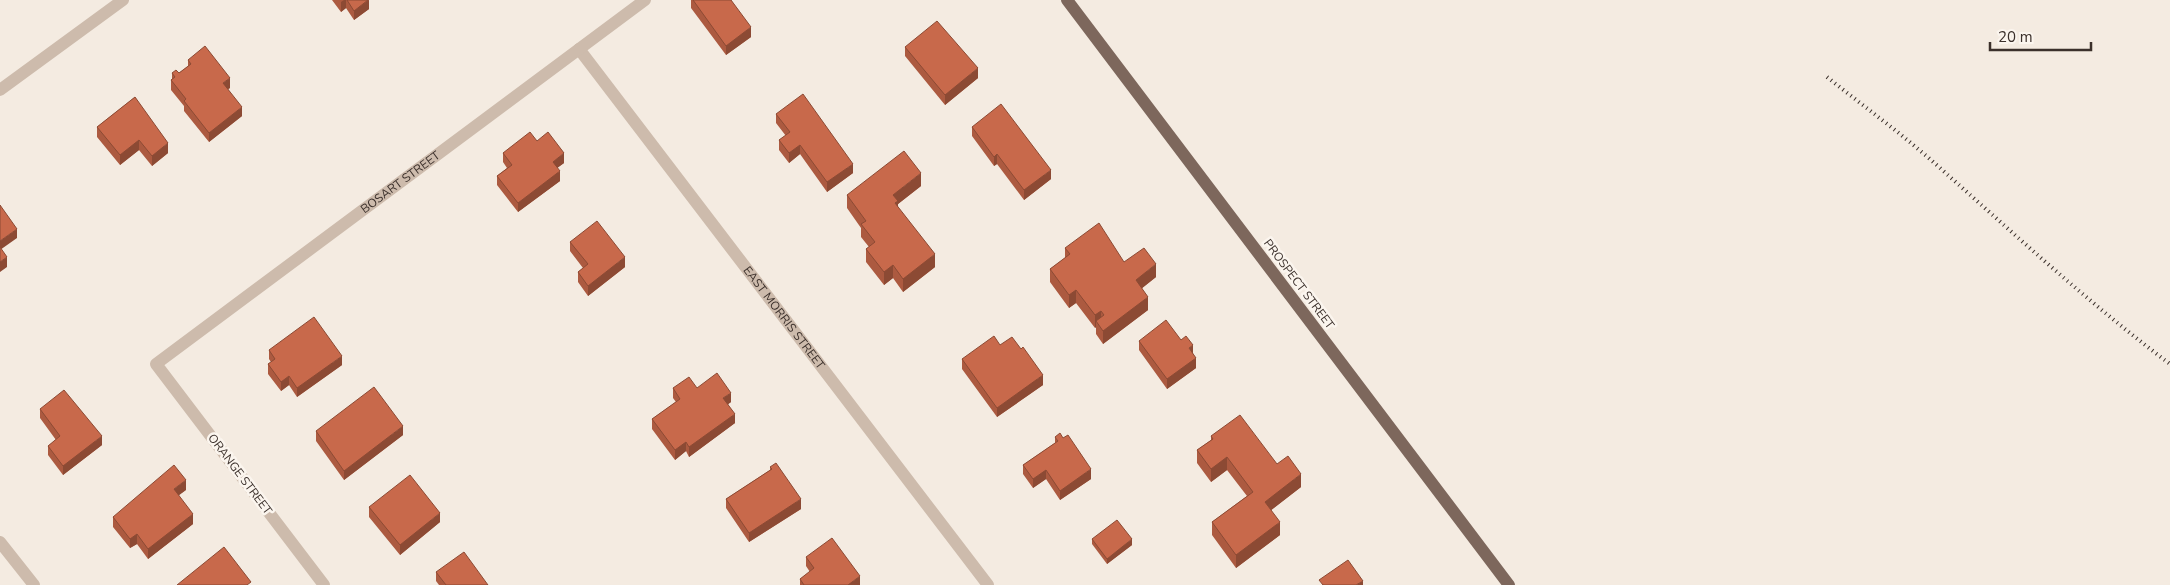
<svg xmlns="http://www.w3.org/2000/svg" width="2170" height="585" viewBox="0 0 2170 585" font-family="'Nunito Sans',sans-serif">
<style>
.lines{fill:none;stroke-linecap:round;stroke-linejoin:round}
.minor{stroke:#cdbbac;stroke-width:12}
.major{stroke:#7d675c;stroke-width:12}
.rail{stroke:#3b302b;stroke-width:4;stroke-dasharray:1 4;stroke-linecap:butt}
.wall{fill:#ac5a40}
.shaded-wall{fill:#8c4a34}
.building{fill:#c8694b;stroke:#8c4a34}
.labels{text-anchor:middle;stroke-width:5;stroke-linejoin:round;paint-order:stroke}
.street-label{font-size:12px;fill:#3b302b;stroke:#fbf5ee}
</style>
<rect width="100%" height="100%" fill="#f4ebe1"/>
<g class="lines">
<g class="minor">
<path id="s1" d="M 579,49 L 988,585"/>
<path d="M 0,90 L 123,0"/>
<path d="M 0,542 L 34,585"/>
<path id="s2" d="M 324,585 L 156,364 L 645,0"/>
</g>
<path class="major" d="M 1067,0 L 1509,585"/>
<path class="rail" d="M 1827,77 C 1862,105 1898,131 1931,160 C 2010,230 2086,301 2170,364"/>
</g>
<path class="wall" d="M 332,0 L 369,0 L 369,9 L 354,20 L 346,8 L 341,12 Z
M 691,0 L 731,0 L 751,37 L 726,55 L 691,8 Z
M 905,47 L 978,78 L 945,105 L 905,56 Z
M 188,60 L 230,88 L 228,89 L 242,116 L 209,142 L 184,111 L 184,106 L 171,90 L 171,80 L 172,79 L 172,73 L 179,73 L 188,66 Z
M 135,97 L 168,153 L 152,166 L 139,150 L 120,165 L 97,137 L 97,127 Z
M 776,114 L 853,173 L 827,192 L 800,154 L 789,163 L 779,150 L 779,140 L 786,136 L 776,123 Z
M 972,127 L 1051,179 L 1024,200 L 997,164 L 994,166 L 972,136 Z
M 537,141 L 564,163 L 557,168 L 560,181 L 518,212 L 497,185 L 497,176 L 507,168 L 503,162 L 503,153 Z
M 921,186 L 898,204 L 898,207 L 935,267 L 903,292 L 893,278 L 884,285 L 866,262 L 866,249 L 869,247 L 861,237 L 861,228 L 847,208 L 847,195 Z
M 570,242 L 625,267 L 588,296 L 578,282 L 578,272 L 583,268 L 570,251 Z
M 1065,248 L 1124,262 L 1156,277 L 1142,288 L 1148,310 L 1103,344 L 1096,334 L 1096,327 L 1095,328 L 1076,303 L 1069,308 L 1050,282 L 1050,269 L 1065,258 Z
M 1181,340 L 1193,354 L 1196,368 L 1167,389 L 1139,350 L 1139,341 Z
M 1000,345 L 1043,385 L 997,417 L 962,369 L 962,359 Z
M 269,350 L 342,365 L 297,397 L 289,385 L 281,391 L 268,374 L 268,364 L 271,362 L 269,359 Z
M 673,388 L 697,388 L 731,402 L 728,404 L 735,423 L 689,457 L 686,451 L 675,460 L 652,429 L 652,419 L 676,402 L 673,398 Z
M 40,409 L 102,445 L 63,475 L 48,455 L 48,446 L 56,440 L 40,418 Z
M 316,431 L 403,435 L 344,480 L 316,441 Z
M 1211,436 L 1277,464 L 1301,487 L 1271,510 L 1280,535 L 1236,568 L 1212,535 L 1212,522 L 1247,496 L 1227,470 L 1211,482 L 1197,463 L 1197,450 L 1211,440 Z
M 1055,437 L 1091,479 L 1060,500 L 1046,479 L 1033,488 L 1023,474 L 1023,465 L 1055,443 Z
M 770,467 L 801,509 L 749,542 L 726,508 L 726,499 L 770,470 Z
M 186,490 L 178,495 L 193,524 L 148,559 L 137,544 L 130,548 L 113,527 L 113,517 Z
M 369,507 L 440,522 L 400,555 L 369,517 Z
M 1092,539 L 1132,545 L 1107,564 L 1092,544 Z
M 806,557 L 860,585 L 800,585 L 800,579 L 810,572 L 806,566 Z
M 436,572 L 488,585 L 439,585 L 436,581 Z"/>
<path class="shaded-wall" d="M 344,0 L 346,0 L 346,8 L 341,12 L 341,2 Z
M 369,0 L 369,9 L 354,20 L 354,11 Z
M 751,27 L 751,37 L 726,55 L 726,46 Z
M 978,68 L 978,78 L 945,105 L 945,95 Z
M 230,78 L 230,88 L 223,92 L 223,83 Z
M 242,107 L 242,116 L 209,142 L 209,133 Z
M 139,140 L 139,150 L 120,165 L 120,155 Z
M 168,143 L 168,153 L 152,166 L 152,156 Z
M 800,145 L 800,154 L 789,163 L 789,153 Z
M 564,153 L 564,163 L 553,171 L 553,162 Z
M 997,154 L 997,164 L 994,166 L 994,157 Z
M 853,164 L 853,173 L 827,192 L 827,182 Z
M 1051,170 L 1051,179 L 1024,200 L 1024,190 Z
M 560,171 L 560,181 L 518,212 L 518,203 Z
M 921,173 L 921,186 L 898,204 L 898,214 L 893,195 Z
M 17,229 L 17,238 L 0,250 L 0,241 Z
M 935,254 L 935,267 L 903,292 L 903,279 Z
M 7,257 L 7,267 L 0,272 L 0,262 Z
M 625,257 L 625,267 L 588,296 L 588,286 Z
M 1156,264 L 1156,277 L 1136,293 L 1136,280 Z
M 893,265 L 893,278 L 884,285 L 884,272 Z
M 1076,290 L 1076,303 L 1069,308 L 1069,295 Z
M 1148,297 L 1148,310 L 1103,344 L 1103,331 Z
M 1101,311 L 1101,324 L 1096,321 L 1096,327 L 1095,328 L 1095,315 Z
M 1193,345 L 1193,355 L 1189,348 Z
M 342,356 L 342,365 L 297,397 L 297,388 Z
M 1196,358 L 1196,368 L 1167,389 L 1167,379 Z
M 1043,375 L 1043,385 L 997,417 L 997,408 Z
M 289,376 L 289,385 L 281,391 L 281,382 Z
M 731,393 L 731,402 L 723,408 L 723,398 Z
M 735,414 L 735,423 L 689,457 L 689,447 Z
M 403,426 L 403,435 L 344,480 L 344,471 Z
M 102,436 L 102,445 L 63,475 L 63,466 Z
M 686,442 L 686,451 L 675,460 L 675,450 Z
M 1227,457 L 1227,470 L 1211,482 L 1211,469 Z
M 1091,469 L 1091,479 L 1060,500 L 1060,491 Z
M 1046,470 L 1046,479 L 1033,488 L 1033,479 Z
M 1301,474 L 1301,487 L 1265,515 L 1265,502 Z
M 186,480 L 186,490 L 174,499 L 174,489 Z
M 801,499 L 801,509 L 749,542 L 749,533 Z
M 440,513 L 440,522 L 400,555 L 400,545 Z
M 193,514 L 193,524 L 148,559 L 148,549 Z
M 1280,522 L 1280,535 L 1236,568 L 1236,555 Z
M 137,534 L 137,544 L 130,548 L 130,539 Z
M 1132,539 L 1132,545 L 1107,564 L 1107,559 Z
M 860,576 L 860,585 L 848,585 Z
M 1363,581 L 1363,585 L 1356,585 Z"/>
<path class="building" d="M 347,0 L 368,0 L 354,11 Z
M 693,0 L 731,0 L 751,27 L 726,46 Z
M 937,21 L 978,68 L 945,95 L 905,47 Z
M 205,46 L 230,78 L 223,83 L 242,107 L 209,133 L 184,101 L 186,99 L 171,80 L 175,77 L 172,73 L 176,70 L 179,73 L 191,64 L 188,60 Z
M 803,94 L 853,164 L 827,182 L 800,145 L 789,153 L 779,140 L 790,132 L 776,114 Z
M 135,97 L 168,143 L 152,156 L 139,140 L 120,155 L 97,127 Z
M 1001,104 L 1051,170 L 1024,190 L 997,154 L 994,157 L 972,127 Z
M 530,132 L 537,141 L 548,132 L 564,153 L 553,162 L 560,171 L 518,203 L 497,176 L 512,165 L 503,153 Z
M 904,151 L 921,173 L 893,195 L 898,201 L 895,203 L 935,254 L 903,279 L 893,265 L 884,272 L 866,249 L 875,242 L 861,224 L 866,221 L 847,195 Z
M 0,205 L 17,229 L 0,241 Z
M 597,221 L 625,257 L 588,286 L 578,272 L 588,264 L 570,242 Z
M 1099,223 L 1124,262 L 1144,248 L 1156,264 L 1136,280 L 1148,297 L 1103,331 L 1096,321 L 1104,315 L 1101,311 L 1095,315 L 1076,290 L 1069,295 L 1050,269 L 1070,254 L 1065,248 Z
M 0,247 L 7,257 L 0,262 Z
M 314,317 L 342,356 L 297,388 L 289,376 L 281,382 L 268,364 L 275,359 L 269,350 Z
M 1166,320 L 1181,340 L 1186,336 L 1193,345 L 1189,348 L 1196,358 L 1167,379 L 1139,341 Z
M 994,336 L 1000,345 L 1012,337 L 1021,349 L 1023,347 L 1043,375 L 997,408 L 962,359 Z
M 717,373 L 731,393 L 723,398 L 735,414 L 689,447 L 686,442 L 675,450 L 652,419 L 680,399 L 673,388 L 689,377 L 697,388 Z
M 374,387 L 403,426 L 344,471 L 316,431 Z
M 64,390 L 102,436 L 63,466 L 48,446 L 60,436 L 40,409 Z
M 1240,415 L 1277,464 L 1288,456 L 1301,474 L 1265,502 L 1280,522 L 1236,555 L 1212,522 L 1253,492 L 1227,457 L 1211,469 L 1197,450 L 1213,439 L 1211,436 Z
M 1060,433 L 1063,438 L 1068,435 L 1091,469 L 1060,491 L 1046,470 L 1033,479 L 1023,465 L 1058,441 L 1055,437 Z
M 776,463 L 801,499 L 749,533 L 726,499 L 772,469 L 770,467 Z
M 174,465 L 186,480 L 174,489 L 193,514 L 148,549 L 137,534 L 130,539 L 113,517 Z
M 410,475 L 440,513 L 400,545 L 369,507 Z
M 1117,520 L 1132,539 L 1107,559 L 1092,539 Z
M 832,538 L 860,576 L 848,585 L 804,585 L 800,579 L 814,568 L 806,557 Z
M 224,547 L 251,582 L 247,585 L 177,585 Z
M 464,552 L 488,585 L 446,585 L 436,572 Z
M 1348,560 L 1363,581 L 1356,585 L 1323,585 L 1319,580 Z"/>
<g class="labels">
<g class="street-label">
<text dy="4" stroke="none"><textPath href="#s2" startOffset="582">BOSART STREET</textPath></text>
<text transform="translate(1299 284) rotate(53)" y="4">PROSPECT STREET</text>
<text dy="4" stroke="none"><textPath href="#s1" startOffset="338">EAST MORRIS STREET</textPath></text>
<text transform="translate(240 474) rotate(53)" y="4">ORANGE STREET</text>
</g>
</g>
<path d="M1990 42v8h101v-8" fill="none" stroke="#3b302b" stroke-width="2.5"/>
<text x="1998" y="42" font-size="15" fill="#3b302b" stroke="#fbf5ee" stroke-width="4" paint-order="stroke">20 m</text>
</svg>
